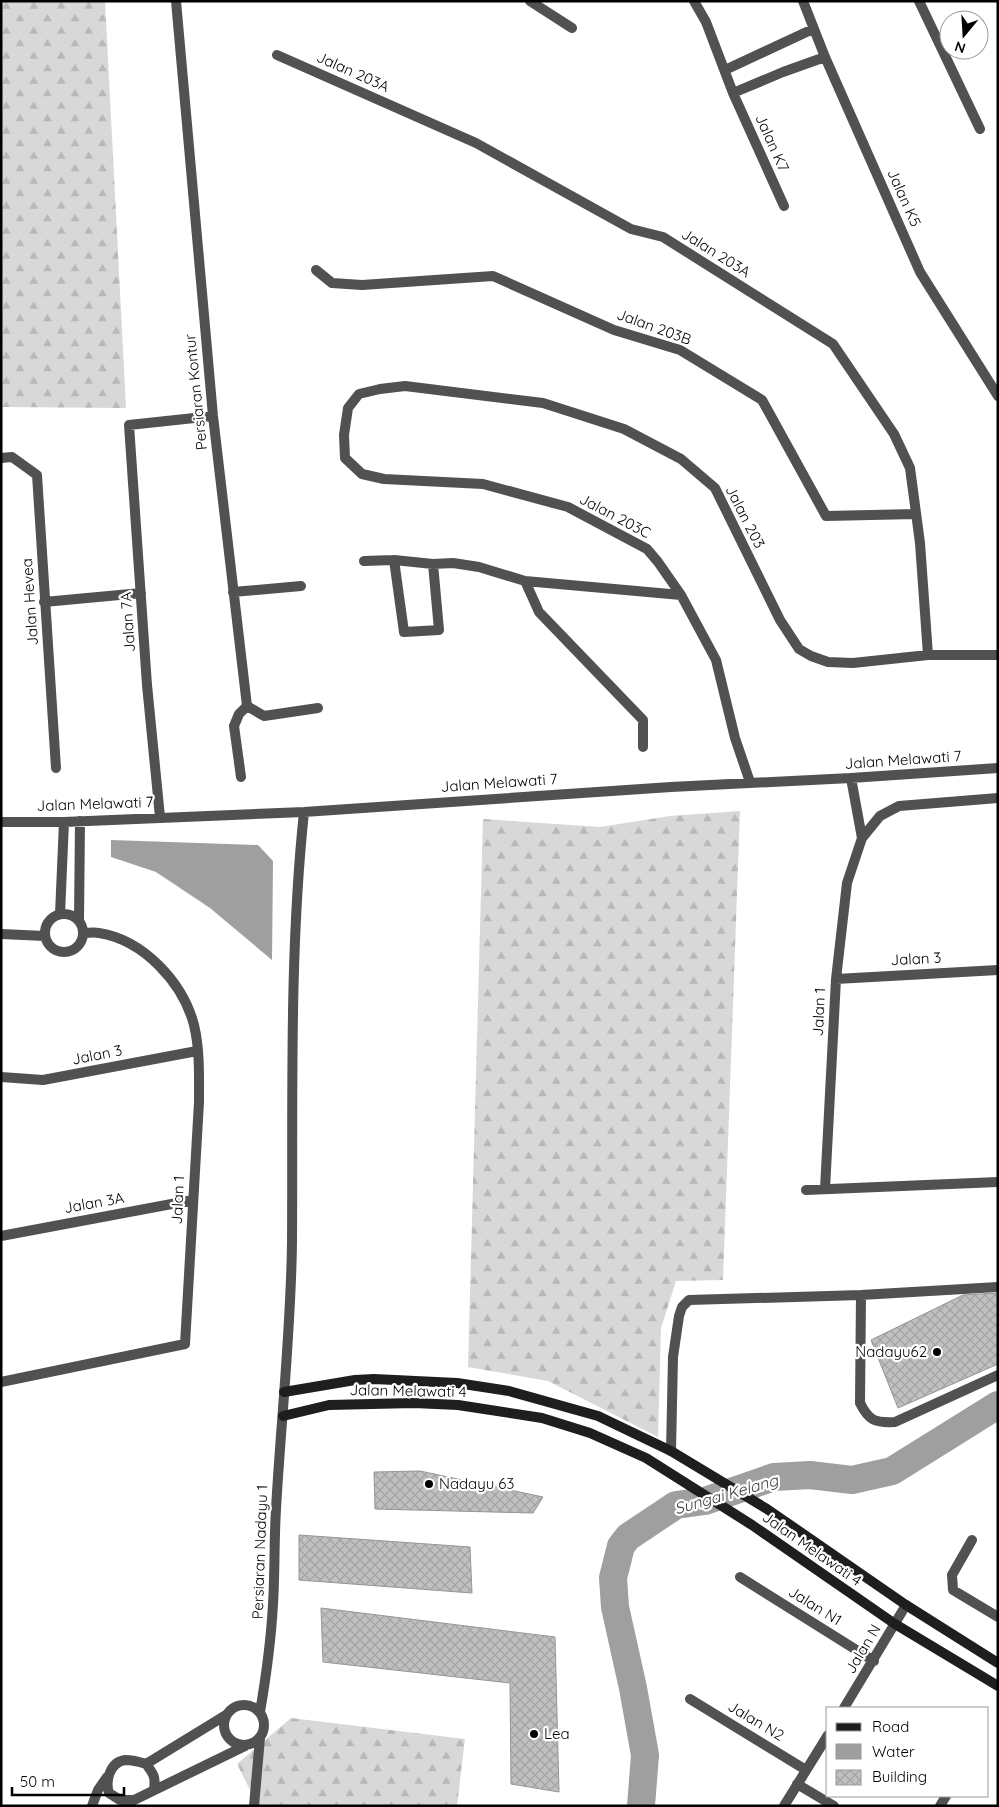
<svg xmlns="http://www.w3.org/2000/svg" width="999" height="1807" viewBox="0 0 999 1807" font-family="Quicksand,sans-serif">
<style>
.forest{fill:url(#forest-firs)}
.water{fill:#9f9f9f}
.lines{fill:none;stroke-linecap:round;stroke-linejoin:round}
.river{stroke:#9f9f9f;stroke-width:28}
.building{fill:url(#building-cross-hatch);stroke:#959595}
.street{stroke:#515151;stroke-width:10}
.secondary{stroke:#1e1e1e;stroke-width:10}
.poi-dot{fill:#000;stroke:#fff;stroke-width:2}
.labels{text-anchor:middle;stroke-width:4.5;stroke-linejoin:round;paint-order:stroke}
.street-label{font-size:15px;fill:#000;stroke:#fff}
.poi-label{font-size:15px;fill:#000;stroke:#fff;text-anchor:start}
.water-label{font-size:16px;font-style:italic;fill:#404040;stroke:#fff}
</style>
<defs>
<pattern id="forest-firs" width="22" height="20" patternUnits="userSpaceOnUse" patternTransform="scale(1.25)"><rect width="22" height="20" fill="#d8d8d8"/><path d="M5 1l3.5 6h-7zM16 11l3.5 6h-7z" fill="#b8b8b8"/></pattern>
<pattern id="building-cross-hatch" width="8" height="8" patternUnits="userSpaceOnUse" patternTransform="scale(1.25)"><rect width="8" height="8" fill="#c0c0c0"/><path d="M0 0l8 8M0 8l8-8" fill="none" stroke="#a3a3a3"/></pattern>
</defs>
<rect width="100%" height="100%" fill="#fff"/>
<path class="forest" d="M 1,1 L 105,1 L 126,408 L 1,407 Z
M 740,811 L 723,1280 L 676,1281 L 661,1328 L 658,1437 L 548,1381 L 468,1367 L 483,819 L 600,827 L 670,816 Z
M 291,1718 L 465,1739 L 457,1806 L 258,1806 L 237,1764 Z"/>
<path class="water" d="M 111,840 L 258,845 L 273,861 L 272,960 L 210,908 L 156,872 L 111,857 Z"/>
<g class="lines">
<path class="river" d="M 641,1806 L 645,1755 L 633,1688 L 615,1607 L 613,1578 L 621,1546 L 628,1537 L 676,1505 L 705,1501 L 774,1477 L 810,1475 L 852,1480 L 892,1471 L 998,1405"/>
</g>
<path class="building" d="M 998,1293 L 998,1364 L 898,1408 L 871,1340 L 963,1295 Z
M 420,1471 L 543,1497 L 533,1513 L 375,1509 L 374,1472 Z
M 299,1535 L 470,1547 L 472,1593 L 299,1580 Z
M 321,1608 L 555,1637 L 559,1792 L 511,1784 L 510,1683 L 323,1662 Z"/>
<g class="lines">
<path class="street" d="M 176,1 L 213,416 L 247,706
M 530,1 L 572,28
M 694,1 L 706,22 L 733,93 L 784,206
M 803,1 L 825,57 L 920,272 L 998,396
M 919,1 L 980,129
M 277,55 L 476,143 L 631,229 L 663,237 L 833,344 L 894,434 L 910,468 L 920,543 L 928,655
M 725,70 L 813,29
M 733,93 L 783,72 L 825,57
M 316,270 L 332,283 L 362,285 L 493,276 L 614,330 L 680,350 L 762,400 L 826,516 L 916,514
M 1,458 L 12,457 L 37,475 L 56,768
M 394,560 L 404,632 L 439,630 L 433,564
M 364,561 L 394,560 L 433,564 L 453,563 L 479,567 L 525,581 L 681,595
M 525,581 L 539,612 L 643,720 L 643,747
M 233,592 L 301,586
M 44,602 L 141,593
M 247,706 L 264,716 L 318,708
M 241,777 L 234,726 L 239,714 L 247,706
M 851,778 L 862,838
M 750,782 L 735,738 L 716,660 L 681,595 L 658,562 L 647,549 L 568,507 L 483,484 L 384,479 L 362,474 L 345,458 L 344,435 L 348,408 L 359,394 L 380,389 L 405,386 L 543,403 L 624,429 L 681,459 L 715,488 L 780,620 L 799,649 L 811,656 L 828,662 L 853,663 L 928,655 L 998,655
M 160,817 L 147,685 L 129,425 L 213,416
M 1,822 L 64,822 L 304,812 L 671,787 L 851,778 L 998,768
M45 933a19 19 0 1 1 38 0a19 19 0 1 1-38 0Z
M 60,914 L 64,822
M 79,920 L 80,821
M 1,934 L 45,936
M 836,979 L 998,970
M 1,1077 L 43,1080 L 197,1051
M 825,1189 L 836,979 L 847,883 L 862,838 L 880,816 L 899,806 L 998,798
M 806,1190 L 998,1182
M 1,1236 L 193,1200
M 861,1295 L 860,1403 C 869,1421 875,1423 895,1422 L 998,1375
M 1,1382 L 185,1344 L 199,1102 C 199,1077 200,1050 194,1025 C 183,983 144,940 99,933 C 94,932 89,933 84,933
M 671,1451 L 673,1357 L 679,1316 L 682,1307 L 689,1300 L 861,1295 L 998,1287
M 972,1540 L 952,1575 L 953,1590 L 998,1617
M 740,1577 L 874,1661
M 690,1699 L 806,1770
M224 1725a20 20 0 1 1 40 0a20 20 0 1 1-40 0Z
M 844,1708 L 906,1605
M 260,1712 C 266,1677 271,1641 273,1604 C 275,1573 274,1541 276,1509 C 281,1420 291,1331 292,1242 C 293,1099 289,955 304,812
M 146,1764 C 153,1773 156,1777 154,1789
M 797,1784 L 834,1806
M 134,1800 L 120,1800 L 109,1793 C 105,1781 110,1762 125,1760 C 132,1760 140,1762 146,1764 L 226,1715
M 128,1803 L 245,1746
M 92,1806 L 98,1790 L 107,1777
M 254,1806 L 260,1738
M 784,1806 L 828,1735
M 940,1806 L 946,1796"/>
<path class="secondary" d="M 284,1392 L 355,1380 L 374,1379 L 457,1383 L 509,1391 L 598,1416 L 671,1451 L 767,1509 L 906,1605 L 998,1663
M 283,1416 L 329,1405 L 414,1403 L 458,1405 L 542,1418 L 590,1433 L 646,1458 L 752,1525 L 895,1624 L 998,1686"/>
</g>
<g class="poi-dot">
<circle cx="937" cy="1352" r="5"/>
<circle cx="429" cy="1484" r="5"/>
<circle cx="534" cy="1734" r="5"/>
</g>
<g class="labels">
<g class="street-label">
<text transform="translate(353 72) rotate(24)" y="5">Jalan 203A</text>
<text transform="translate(772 143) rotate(66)" y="5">Jalan K7</text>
<text transform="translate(904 198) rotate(66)" y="5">Jalan K5</text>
<text transform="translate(716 253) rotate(32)" y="5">Jalan 203A</text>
<text transform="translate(654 327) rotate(20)" y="5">Jalan 203B</text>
<text transform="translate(196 392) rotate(-96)" y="5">Persiaran Kontur</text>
<text transform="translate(615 516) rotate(28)" y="5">Jalan 203C</text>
<text transform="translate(745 517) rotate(63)" y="5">Jalan 203</text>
<text transform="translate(30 602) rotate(-94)" y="5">Jalan Hevea</text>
<text transform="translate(128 622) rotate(-94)" y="5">Jalan 7A</text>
<text transform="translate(903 760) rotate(-4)" y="5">Jalan Melawati 7</text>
<text transform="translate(499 783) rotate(-4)" y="5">Jalan Melawati 7</text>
<text transform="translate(95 804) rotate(-2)" y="5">Jalan Melawati 7</text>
<text transform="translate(916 959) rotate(-3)" y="5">Jalan 3</text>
<text transform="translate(819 1012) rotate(-87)" y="5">Jalan 1</text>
<text transform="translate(97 1055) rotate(-11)" y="5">Jalan 3</text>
<text transform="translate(178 1200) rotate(-87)" y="5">Jalan 1</text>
<text transform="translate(94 1203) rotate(-10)" y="5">Jalan 3A</text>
<text transform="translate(408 1391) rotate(1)" y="5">Jalan Melawati 4</text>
<text transform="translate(812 1549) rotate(35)" y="5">Jalan Melawati 4</text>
<text transform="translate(260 1552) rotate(-88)" y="5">Persiaran Nadayu 1</text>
<text transform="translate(815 1606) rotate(32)" y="5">Jalan N1</text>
<text transform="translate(863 1649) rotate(-59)" y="5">Jalan N</text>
<text transform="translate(756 1721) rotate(31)" y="5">Jalan N2</text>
</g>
<g class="poi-label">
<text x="927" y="1357" text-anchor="end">Nadayu62</text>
<text x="439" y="1489">Nadayu 63</text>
<text x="544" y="1739">Lea</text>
</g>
<g class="water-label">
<text transform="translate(726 1494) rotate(-16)" y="6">Sungai Kelang</text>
</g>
</g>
<rect width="999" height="1807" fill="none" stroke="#000000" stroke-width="5"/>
<rect x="826" y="1707" width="162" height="90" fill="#ffffff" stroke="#999999"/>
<rect x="836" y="1723" width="25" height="8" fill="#1e1e1e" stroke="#999999"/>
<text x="872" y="1732" font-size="15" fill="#000000">Road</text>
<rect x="836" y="1744" width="25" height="15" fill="#9f9f9f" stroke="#999999"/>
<text x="872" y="1757" font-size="15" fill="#000000">Water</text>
<rect x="836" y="1770" width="25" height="15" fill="url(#building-cross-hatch)" stroke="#999999"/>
<text x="872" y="1782" font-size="15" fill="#000000">Building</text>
<g transform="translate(964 35) rotate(198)"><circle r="24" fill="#ffffff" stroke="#999999"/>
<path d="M0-4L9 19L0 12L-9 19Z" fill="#000000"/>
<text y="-8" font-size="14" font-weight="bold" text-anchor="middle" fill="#000000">N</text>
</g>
<path d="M12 1787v8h112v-8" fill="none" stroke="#000000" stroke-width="2.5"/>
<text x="20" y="1787" font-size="15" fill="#000000" stroke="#ffffff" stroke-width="4" paint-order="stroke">50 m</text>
</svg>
